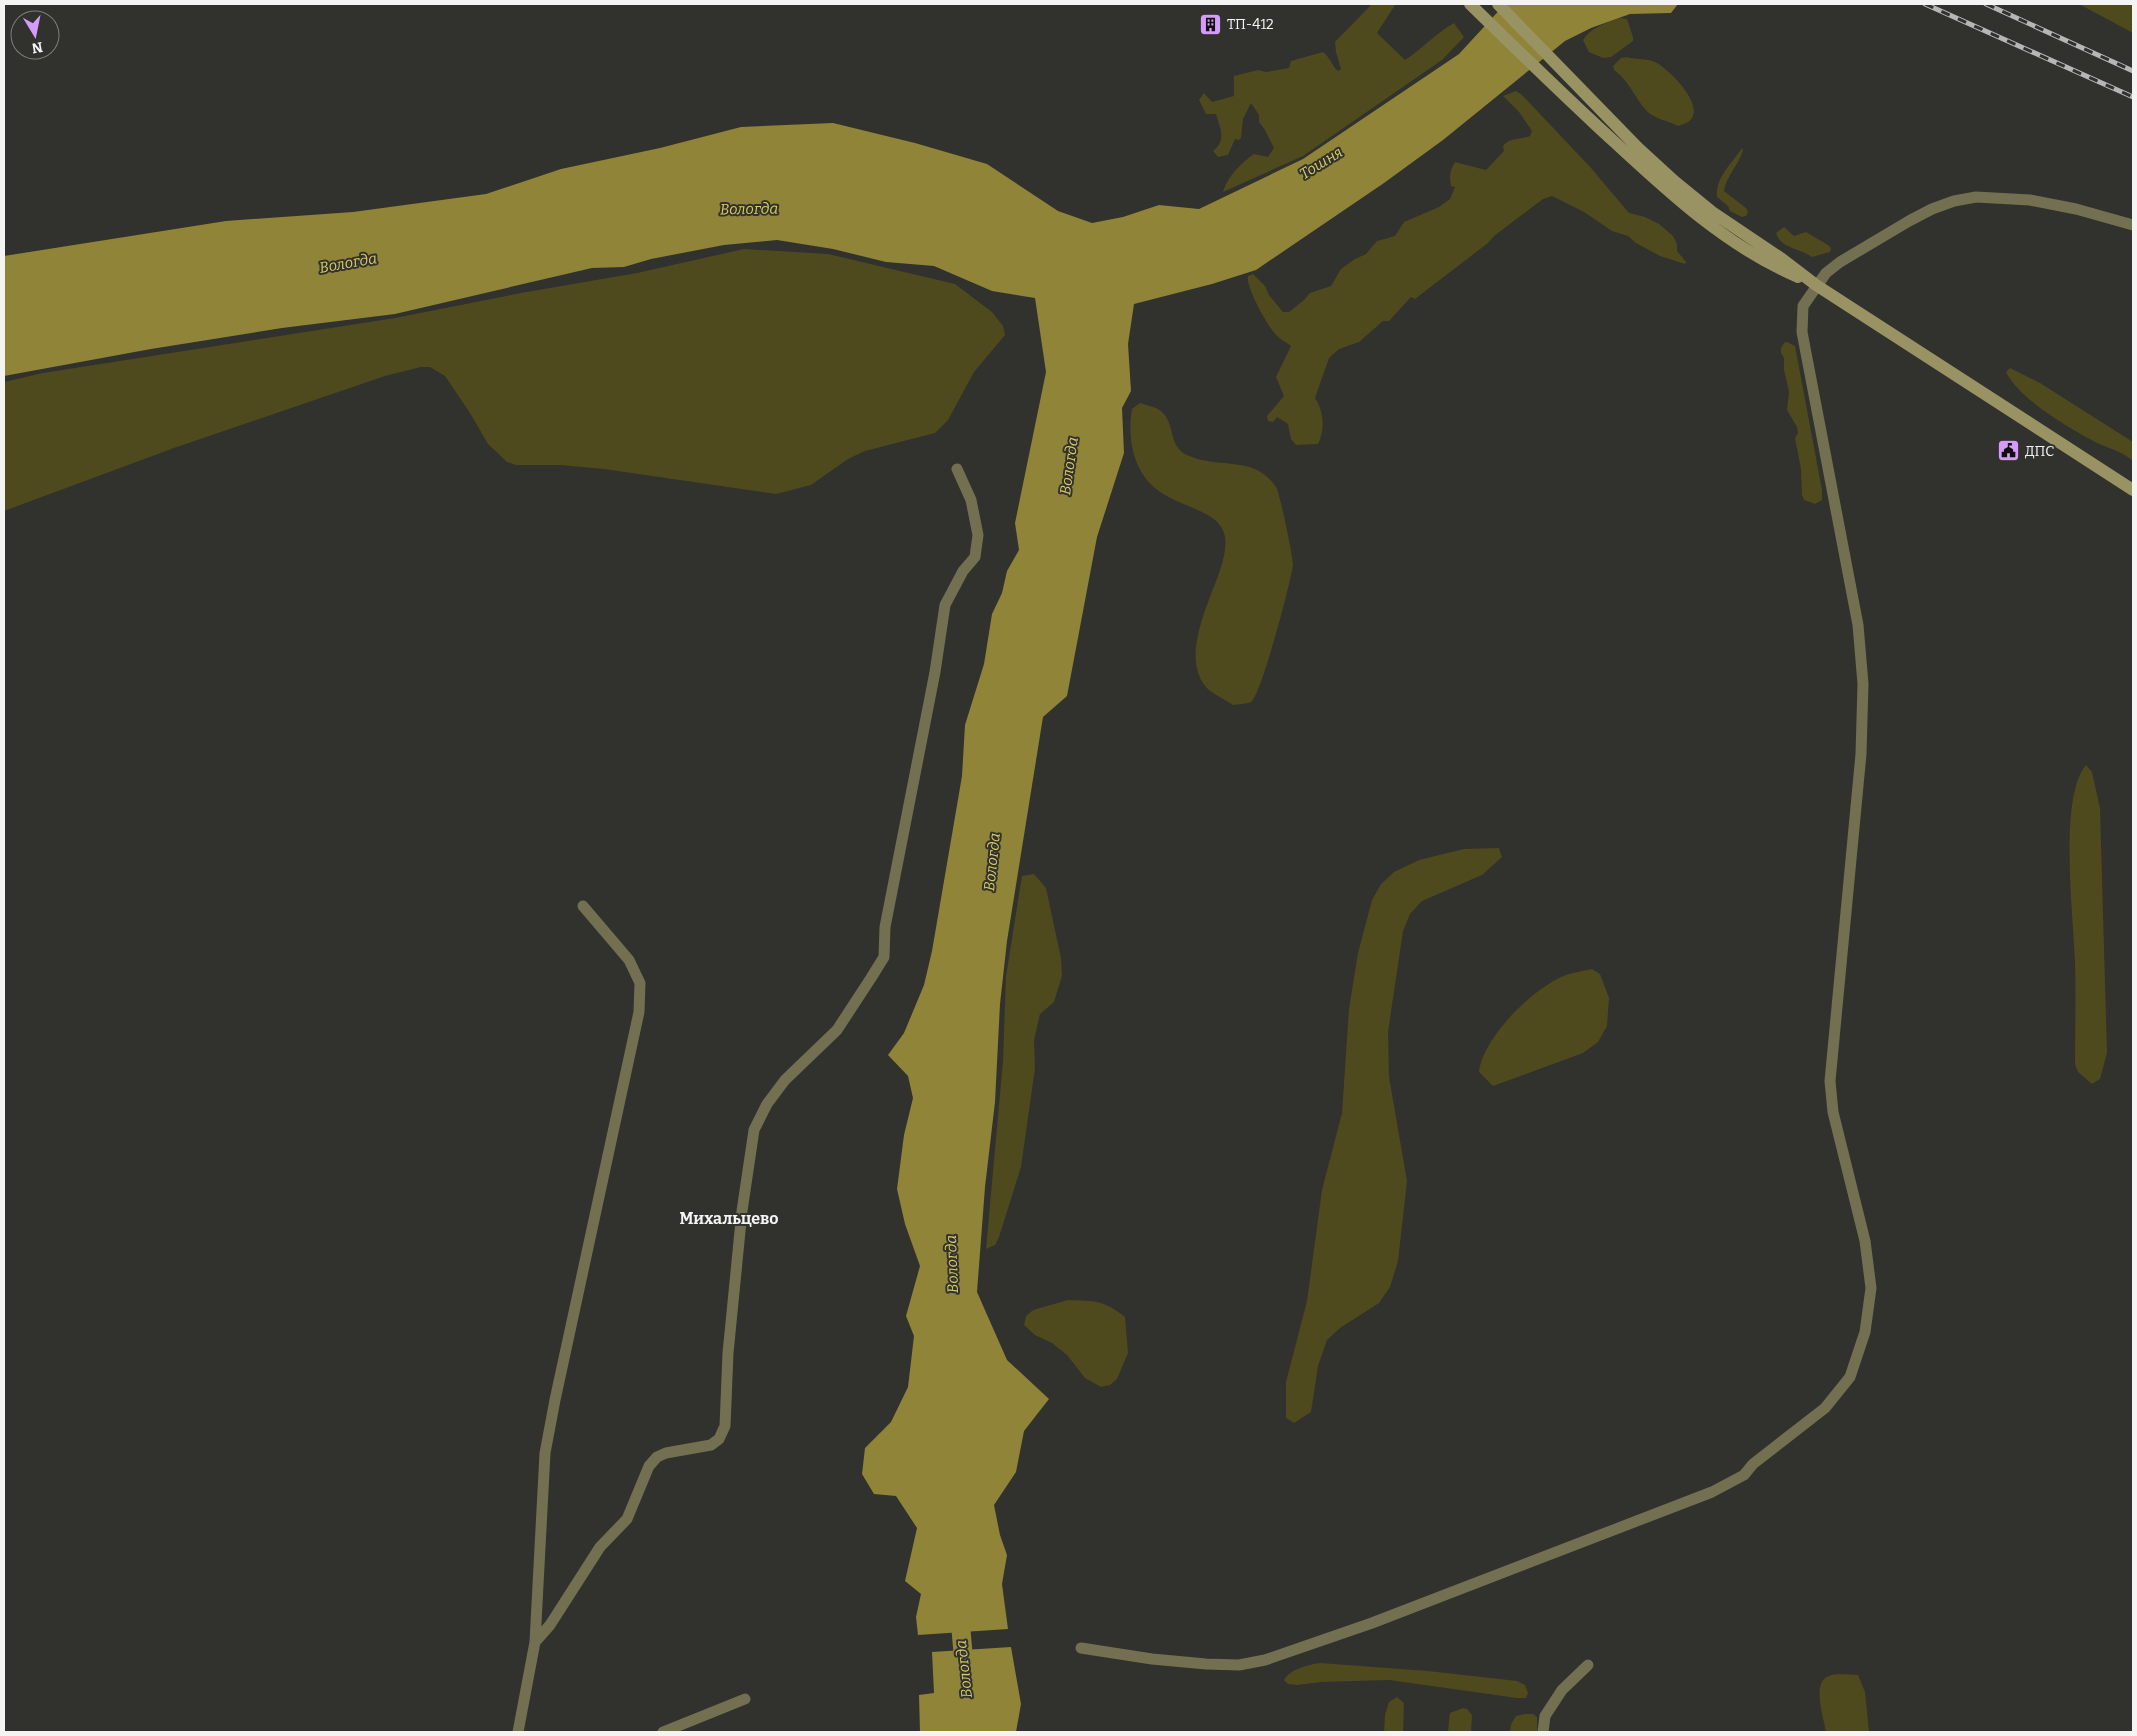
<svg xmlns="http://www.w3.org/2000/svg" width="2137" height="1736" viewBox="0 0 2137 1736" font-family="Bitter,serif">
<style>
.green{fill:#4f491e}
.water{fill:#8f8437}
.lines{fill:none;stroke-linecap:round;stroke-linejoin:round}
.river{stroke:#8f8437;stroke-width:19}
.street{stroke:#736f51;stroke-width:11}
.secondary{stroke:#999262;stroke-width:12}
.rail-casing{stroke:#b6b6b4;stroke-width:5}
.rail{stroke:#31312e;stroke-width:3;stroke-dasharray:9;stroke-linecap:butt}
.labels{text-anchor:middle;stroke-width:4;stroke-linejoin:round;paint-order:stroke}
.poi-label{font-size:14px;fill:#f4f4f2;stroke:#31312e;text-anchor:start}
.water-label{font-size:15px;font-style:italic;fill:#dacb60;stroke:#31312e}
.quarter-label{font-size:16px;font-weight:bold;fill:#f4f4f2;stroke:#31312e}
</style>
<rect width="100%" height="100%" fill="#31312e"/>
<path class="green" d="M 1372,4 L 1395,5 L 1377,33 L 1405,60 C 1422,49 1436,33 1454,23 L 1464,37 L 1442,60 L 1303,156 L 1223,192 C 1227,177 1241,163 1254,154 L 1268,157 L 1274,148 L 1265,130 L 1259,122 L 1259,115 L 1251,103 L 1243,119 L 1241,138 L 1239,140 L 1235,139 L 1228,155 L 1218,157 L 1213,151 C 1227,140 1220,128 1216,114 L 1206,114 L 1199,100 L 1204,93 L 1212,102 L 1234,96 L 1234,76 L 1258,70 L 1266,72 L 1289,68 L 1291,61 L 1323,52 C 1330,57 1332,66 1338,71 L 1341,69 L 1336,52 L 1335,42 Z
M 2079,4 L 2129,4 L 2133,6 L 2133,33 Z
M 1619,18 L 1627,19 L 1633,37 L 1633,41 L 1611,57 L 1603,58 L 1589,52 L 1583,40 C 1590,28 1606,23 1619,18 Z
M 1627,57 C 1636,60 1649,58 1657,63 C 1674,73 1717,118 1678,126 C 1669,121 1656,119 1649,113 C 1635,100 1630,81 1614,70 L 1613,66 L 1621,58 Z
M 1516,91 L 1522,95 L 1591,168 L 1629,213 L 1645,217 L 1659,224 L 1673,236 L 1677,244 L 1677,251 L 1686,262 L 1685,264 L 1660,256 L 1636,243 L 1628,236 L 1612,231 L 1584,212 L 1552,196 L 1543,199 L 1494,236 L 1488,243 L 1415,299 L 1411,297 L 1389,321 L 1383,321 L 1359,342 L 1339,349 L 1329,358 L 1315,398 C 1324,411 1325,431 1318,444 L 1296,445 L 1291,439 L 1288,424 L 1277,417 L 1273,422 L 1268,421 L 1267,416 L 1284,396 L 1276,377 L 1291,346 C 1286,342 1281,340 1277,336 C 1269,329 1245,286 1248,276 L 1253,274 L 1265,286 L 1269,295 L 1283,312 L 1289,312 L 1304,300 L 1310,293 L 1331,286 L 1341,269 L 1355,259 L 1366,254 L 1377,241 L 1395,236 L 1404,222 L 1439,207 L 1450,199 L 1455,187 L 1451,186 C 1449,176 1450,170 1455,162 L 1486,170 L 1504,151 L 1503,146 C 1510,137 1520,140 1530,136 L 1532,131 L 1519,112 L 1503,96 Z
M 1742,148 L 1743,150 C 1739,165 1726,176 1724,191 L 1746,208 L 1748,212 L 1746,216 L 1742,217 L 1730,211 L 1728,206 L 1717,197 C 1715,178 1732,163 1742,148 Z
M 1784,227 L 1794,236 L 1806,232 L 1828,245 L 1831,248 L 1830,252 L 1812,257 C 1800,248 1781,249 1776,233 Z
M 744,249 L 828,254 L 955,284 L 992,312 L 1003,326 L 1005,335 L 974,372 L 948,420 L 935,433 L 865,451 L 848,459 L 811,485 L 776,494 L 604,469 L 560,465 L 516,465 L 507,462 L 488,444 L 470,413 L 445,376 L 430,367 L 421,367 L 385,376 L 174,448 L 4,511 L 4,382 L 43,373 L 395,318 L 521,293 L 637,273 Z
M 1787,342 L 1795,346 L 1822,490 L 1822,500 L 1815,504 L 1804,500 L 1802,495 L 1801,469 L 1795,438 L 1798,433 L 1797,427 L 1787,410 L 1789,392 L 1784,370 L 1784,358 L 1781,353 L 1781,348 L 1784,343 Z
M 2010,368 L 2040,383 L 2133,442 L 2133,461 C 2123,452 2111,449 2099,444 C 2070,429 2020,400 2006,372 Z
M 1140,403 C 1148,406 1159,407 1164,414 C 1175,427 1169,447 1187,455 C 1219,470 1254,454 1276,487 C 1280,493 1293,557 1293,565 C 1291,581 1261,696 1251,702 C 1247,704 1238,704 1233,705 C 1226,700 1217,696 1210,691 C 1178,663 1208,605 1219,573 C 1223,562 1228,544 1224,533 C 1220,521 1210,516 1200,511 C 1187,505 1171,500 1159,491 C 1133,473 1127,438 1132,409 Z
M 2086,765 L 2092,772 L 2100,808 L 2107,1053 L 2100,1079 L 2092,1084 L 2078,1072 L 2075,1064 C 2075,1030 2076,997 2075,964 C 2074,920 2058,798 2086,765 Z
M 1499,848 L 1502,857 L 1482,875 L 1422,901 L 1410,914 L 1403,931 L 1388,1032 L 1389,1077 L 1407,1181 L 1398,1261 L 1390,1287 L 1379,1303 L 1340,1328 L 1327,1340 L 1318,1366 L 1311,1412 L 1294,1423 L 1286,1418 L 1286,1382 L 1307,1301 L 1322,1190 L 1342,1113 L 1349,1009 L 1358,953 L 1372,900 L 1381,884 L 1394,872 L 1419,860 L 1464,849 Z
M 1034,874 L 1046,888 L 1061,958 L 1062,976 L 1054,1002 L 1040,1014 L 1034,1040 L 1035,1068 L 1021,1167 L 999,1237 L 995,1245 L 986,1249 L 1003,1061 L 1006,976 L 1022,876 Z
M 1592,969 L 1600,974 L 1609,998 L 1607,1026 L 1598,1042 L 1583,1053 L 1493,1086 L 1479,1072 C 1483,1037 1534,987 1566,975 C 1574,972 1584,971 1592,969 Z
M 1068,1300 C 1094,1301 1104,1300 1125,1317 L 1128,1353 L 1117,1379 L 1110,1385 L 1101,1387 L 1085,1378 L 1067,1355 L 1052,1343 L 1035,1335 L 1024,1325 L 1026,1316 L 1033,1310 Z
M 1320,1663 L 1428,1671 L 1517,1681 L 1525,1685 L 1528,1693 L 1526,1698 L 1517,1698 L 1389,1680 L 1321,1682 L 1297,1685 L 1288,1684 L 1284,1680 C 1290,1669 1308,1665 1320,1663 Z
M 1858,1675 L 1865,1692 L 1869,1732 L 1826,1732 C 1824,1719 1811,1681 1829,1676 C 1837,1673 1849,1675 1858,1675 Z
M 1397,1697 L 1404,1703 L 1403,1732 L 1384,1732 L 1385,1715 L 1389,1702 Z
M 1463,1708 L 1467,1709 L 1472,1715 L 1471,1732 L 1448,1732 L 1450,1713 Z
M 1525,1714 L 1533,1714 L 1537,1717 L 1537,1732 L 1510,1732 L 1511,1724 L 1516,1716 Z"/>
<path class="water" d="M 1505,4 L 1678,4 L 1671,13 L 1630,14 L 1591,28 L 1565,41 L 1443,140 L 1384,183 L 1256,270 L 1212,284 L 1134,304 L 1128,344 L 1131,391 L 1122,408 L 1124,453 L 1097,537 L 1067,696 L 1043,717 L 1007,941 L 1000,1004 L 995,1102 L 985,1187 L 977,1292 L 1007,1360 L 1049,1399 L 1024,1431 L 1016,1472 L 994,1505 L 1000,1535 L 1007,1555 L 1002,1584 L 1008,1629 L 918,1635 L 916,1617 L 921,1594 L 905,1581 L 917,1528 L 896,1496 L 874,1494 L 862,1474 L 865,1448 L 891,1422 L 908,1387 L 914,1336 L 906,1316 L 920,1266 L 905,1224 L 897,1189 L 904,1135 L 913,1098 L 908,1076 L 888,1055 L 904,1033 L 924,985 L 932,951 L 962,776 L 965,725 L 984,664 L 992,614 L 1002,593 L 1007,571 L 1019,550 L 1015,523 L 1046,372 L 1035,298 L 992,291 L 934,266 L 886,262 L 833,249 L 777,240 L 724,245 L 651,259 L 624,267 L 592,268 L 395,314 L 282,328 L 151,349 L 4,376 L 4,256 L 226,221 L 353,212 L 486,194 L 561,169 L 660,148 L 741,127 L 833,123 L 915,143 L 987,164 L 1058,211 L 1092,223 L 1123,217 L 1159,205 L 1199,209 L 1303,159 L 1459,54 Z
M 1011,1647 L 1021,1704 L 1016,1732 L 920,1732 L 919,1695 L 934,1693 L 932,1652 Z"/>
<g class="lines">
<path class="river" d="M 959,1607 L 965,1676"/>
<path class="street" d="M 535,1642 L 550,1625 L 600,1547 L 627,1519 L 649,1466 L 657,1457 L 666,1453 L 711,1445 L 719,1439 L 725,1426 L 728,1353 L 742,1211 L 754,1130 L 767,1104 L 785,1080 L 837,1030 L 871,978 L 884,957 L 885,927 L 935,672 L 945,605 L 963,571 L 975,557 L 978,535 L 971,500 L 957,469
M 1081,1648 L 1152,1659 L 1206,1664 L 1239,1665 L 1265,1660 L 1372,1623 L 1712,1492 L 1744,1475 L 1753,1464 L 1825,1408 L 1850,1377 L 1865,1332 L 1871,1288 L 1865,1241 L 1833,1112 L 1830,1081 L 1861,754 L 1863,684 L 1858,625 L 1802,332 L 1803,306 L 1826,273 L 1840,262 L 1909,221 L 1932,209 L 1954,201 L 1976,197 L 2030,200 L 2076,209 L 2133,225
M 518,1732 L 535,1642 L 545,1453 L 555,1400 L 639,1012 L 640,983 L 629,960 L 583,906
M 663,1732 L 745,1699
M 1543,1732 L 1545,1716 L 1562,1690 L 1588,1665"/>
<path class="secondary" d="M 1470,4 C 1512,45 1553,85 1596,125 C 1658,182 1719,243 1798,277
M 1498,4 L 1638,148 L 1674,181 L 1712,212 L 1782,259 L 1816,285 L 2133,490"/>
<defs>
<path id="rail" d="M 1925,4 L 2133,97
M 1986,4 L 2133,71"/>
</defs>
<use href="#rail" class="rail-casing"/>
<use href="#rail" class="rail"/>
</g>
<defs>
<symbol id="building-square" viewBox="-11 -11 22 22"><rect x="-9" y="-9" width="18" height="18" rx="4" fill="#d59bfb" stroke="#31312e"/><path d="M-4-6H4V6H1V3H-1V6H-4ZM-2.5-4.3h1.7v1.8h-1.7ZM.8-4.3h1.7v1.8H.8ZM-2.5-1h1.7V.8h-1.7ZM.8-1h1.7V.8H.8Z" fill="#111"/></symbol>
<symbol id="civic-square" viewBox="-11 -11 22 22"><rect x="-9" y="-9" width="18" height="18" rx="4" fill="#d59bfb" stroke="#31312e"/><path d="M-.6-6.5H3V-4.5H.6V-3L4-1V1h2V6H-6V1h2V-1L-.6-3ZM-1.2 2.5V6h2.4V2.5Z" fill="#111"/></symbol>
</defs>
<g fill-rule="evenodd">
<use href="#building-square" x="1198" y="12" width="25" height="25"/>
<use href="#civic-square" x="1996" y="438" width="25" height="25"/>
</g>
<g class="labels">
<g class="poi-label">
<text x="1227" y="29">ТП-412</text>
<text x="2025" y="456">ДПС</text>
</g>
<g class="water-label">
<text transform="translate(1321 163) rotate(-32)" y="5">Тошня</text>
<text transform="translate(749 209) rotate(-1)" y="5">Вологда</text>
<text transform="translate(348 263) rotate(-10)" y="5">Вологда</text>
<text transform="translate(1069 466) rotate(-82)" y="5">Вологда</text>
<text transform="translate(992 862) rotate(-84)" y="5">Вологда</text>
<text transform="translate(952 1264) rotate(-92)" y="5">Вологда</text>
<text transform="translate(964 1669) rotate(-96)" y="5">Вологда</text>
</g>
<g class="quarter-label">
<text x="729" y="1224">Михальцево</text>
</g>
</g>
<rect width="2137" height="1736" fill="none" stroke="#f4f4f2" stroke-width="10"/>
<g transform="translate(35 35) rotate(170)"><circle r="24" fill="#31312e" stroke="#7f7f7c"/>
<path d="M0-4L9 19L0 12L-9 19Z" fill="#d59bfb"/>
<text y="-8" font-size="14" font-weight="bold" text-anchor="middle" fill="#f4f4f2">N</text>
</g>
</svg>
